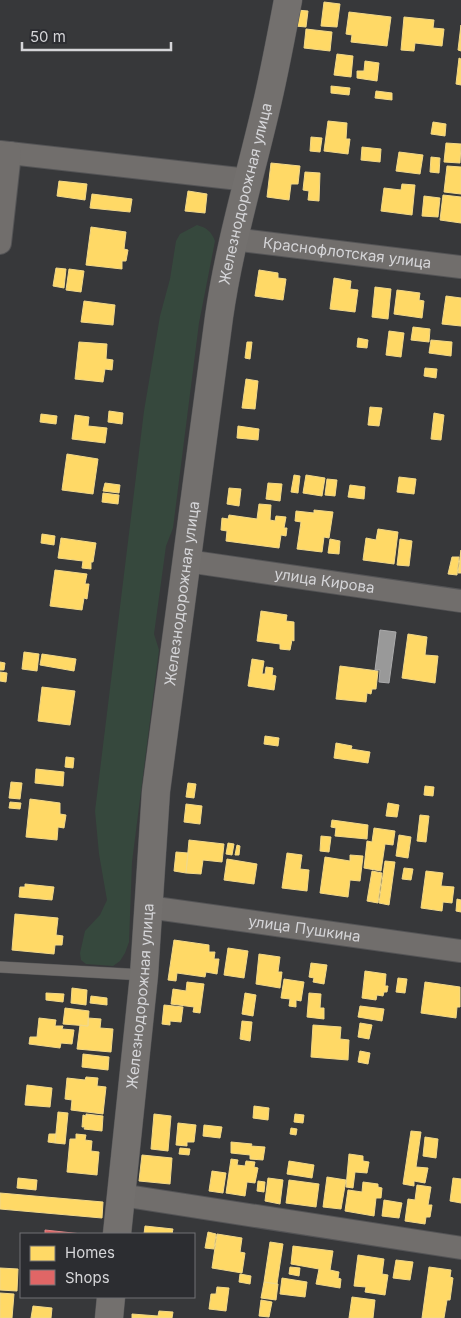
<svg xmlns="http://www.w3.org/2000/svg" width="461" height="1318" viewBox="0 0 461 1318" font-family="Inter,sans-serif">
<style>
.green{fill:#36483d}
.homes{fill:#ffd966;stroke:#f2d888}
.shops{fill:#e06666;stroke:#dd8788}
.industry{fill:#999;stroke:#ababac}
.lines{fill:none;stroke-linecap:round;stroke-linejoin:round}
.lane-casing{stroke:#545456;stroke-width:12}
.street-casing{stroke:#545456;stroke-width:24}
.secondary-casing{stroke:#545456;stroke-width:29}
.lane{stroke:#716e6c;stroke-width:11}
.street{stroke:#716e6c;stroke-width:22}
.secondary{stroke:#73706e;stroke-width:28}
.labels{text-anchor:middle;stroke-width:5;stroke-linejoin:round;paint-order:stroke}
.street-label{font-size:15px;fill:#d5d5d8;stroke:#2c2d31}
</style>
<rect width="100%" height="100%" fill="#37383a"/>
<path class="green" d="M 197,225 C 207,228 211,231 215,241 L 199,323 L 173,528 L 166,546 L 154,634 L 159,650 L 132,862 L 129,942 L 125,953 L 120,961 L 113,966 L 86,964 L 81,960 L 80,953 L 85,931 L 100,915 L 107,900 L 99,854 L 95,811 L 144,411 L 160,316 L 170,279 L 176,241 L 180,234 Z"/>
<path class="homes" d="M 324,2 L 340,4 L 337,27 L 321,26 Z
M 297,10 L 308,11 L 306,27 L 295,26 Z
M 349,12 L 391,17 L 387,46 L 351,42 L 352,35 L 346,34 Z
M 404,17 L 434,20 L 433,28 L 444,29 L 442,46 L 415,43 L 414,51 L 401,50 Z
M 461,25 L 461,51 L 458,50 Z
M 306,29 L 332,32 L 330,51 L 304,48 Z
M 337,54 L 353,56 L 351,77 L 334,75 Z
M 459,58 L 461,59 L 461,85 L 456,84 Z
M 365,61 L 379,63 L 377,81 L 357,78 L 357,71 L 364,71 Z
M 331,86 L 350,88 L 349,95 L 331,93 Z
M 376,91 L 392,93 L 392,100 L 375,98 Z
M 328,121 L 347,123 L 346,139 L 350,139 L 348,154 L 324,151 Z
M 433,122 L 446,124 L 445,136 L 431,134 Z
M 311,137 L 322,138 L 320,152 L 310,151 Z
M 446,143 L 461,144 L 460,163 L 444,162 Z
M 362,147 L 381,149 L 380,162 L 361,160 Z
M 399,152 L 423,155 L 420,174 L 396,171 Z
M 431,157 L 440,158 L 439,173 L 430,172 Z
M 271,163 L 300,166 L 298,184 L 291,184 L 289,200 L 267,197 Z
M 447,166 L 461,167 L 461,194 L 444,192 Z
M 305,172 L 320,173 L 319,201 L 308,200 L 309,191 L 303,190 Z
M 59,181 L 87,184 L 85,200 L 57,196 Z
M 402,184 L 415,185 L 412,215 L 381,211 L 384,188 L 401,190 Z
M 188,191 L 207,194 L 205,213 L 185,211 Z
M 92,194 L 132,199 L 130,212 L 90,208 Z
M 443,195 L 461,197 L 461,223 L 440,220 Z
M 424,196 L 440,198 L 438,217 L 422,216 Z
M 91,227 L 126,232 L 124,249 L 128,250 L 126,261 L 122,261 L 122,269 L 86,265 Z
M 56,268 L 66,269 L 64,288 L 53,286 Z
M 69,269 L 84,271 L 81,292 L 66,290 Z
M 259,270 L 278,273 L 278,278 L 286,279 L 283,300 L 255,296 Z
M 334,278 L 351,281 L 350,289 L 358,290 L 355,312 L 330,309 Z
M 375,287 L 391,289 L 388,319 L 372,317 Z
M 397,290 L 420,293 L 419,300 L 424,301 L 422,318 L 394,314 Z
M 446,296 L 461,298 L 461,326 L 442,324 Z
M 84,301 L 115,305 L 113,325 L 81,322 Z
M 413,327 L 430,329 L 429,342 L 411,340 Z
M 389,331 L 404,333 L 401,357 L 386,355 Z
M 358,338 L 368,340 L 367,348 L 357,347 Z
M 431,340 L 452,342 L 451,356 L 429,353 Z
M 79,342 L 107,344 L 106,359 L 113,360 L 112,370 L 105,369 L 103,382 L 75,379 Z
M 247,342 L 252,342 L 250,359 L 245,358 Z
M 425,368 L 437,369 L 436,378 L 424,376 Z
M 246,379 L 258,381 L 255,409 L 242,408 Z
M 370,407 L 382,408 L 379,426 L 368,425 Z
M 109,411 L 123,413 L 122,424 L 108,422 Z
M 434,413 L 444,415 L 441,440 L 431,439 Z
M 41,414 L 57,416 L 56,424 L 40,422 Z
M 75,415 L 89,417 L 88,426 L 107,428 L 105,443 L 72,439 Z
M 238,426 L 259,429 L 258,440 L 237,438 Z
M 67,454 L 98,459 L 93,494 L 62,490 Z
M 294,475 L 300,476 L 298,493 L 291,492 Z
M 306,475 L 325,478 L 322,496 L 303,493 Z
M 399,477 L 416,479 L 414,494 L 397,492 Z
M 327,479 L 337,480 L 335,496 L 325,495 Z
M 105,483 L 120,485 L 119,493 L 103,491 Z
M 268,483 L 282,484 L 280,501 L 266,499 Z
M 350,485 L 365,487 L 364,499 L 348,497 Z
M 229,488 L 241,489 L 239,506 L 227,504 Z
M 103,493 L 119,495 L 118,504 L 102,502 Z
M 259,504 L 271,505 L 270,520 L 275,521 L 276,516 L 286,517 L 284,528 L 287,528 L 286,536 L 281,535 L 279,548 L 226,541 L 227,531 L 221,530 L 222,518 L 228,519 L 229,515 L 257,519 Z
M 314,510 L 333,512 L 329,538 L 324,537 L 322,552 L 297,549 L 301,522 L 295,521 L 296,511 L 314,513 Z
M 378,529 L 398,532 L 394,564 L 363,560 L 366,538 L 376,540 Z
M 42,534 L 55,536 L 54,545 L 41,543 Z
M 61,538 L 96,543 L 93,562 L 91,562 L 91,569 L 82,568 L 83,561 L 58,558 Z
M 330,539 L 340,541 L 339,554 L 328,553 Z
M 400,539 L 412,541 L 409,566 L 397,565 Z
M 461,550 L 461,573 L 458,573 Z
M 452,557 L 459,557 L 457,575 L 448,574 Z
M 55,570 L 87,574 L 85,584 L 89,584 L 87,599 L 84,598 L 82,610 L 50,606 Z
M 261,611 L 287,615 L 286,621 L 294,622 L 294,641 L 292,640 L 290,650 L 280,649 L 280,644 L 257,641 Z
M 408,634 L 427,637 L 425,655 L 438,656 L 435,683 L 402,678 Z
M 24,652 L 39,654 L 37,671 L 22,669 Z
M 42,654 L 76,659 L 74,671 L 40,665 Z
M 252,659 L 264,661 L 262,674 L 265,674 L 266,667 L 273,668 L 272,675 L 276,676 L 274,690 L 248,686 Z
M 0,662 L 5,663 L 4,670 L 0,670 Z
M 340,666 L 378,671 L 376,689 L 372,689 L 371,694 L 367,693 L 366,702 L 336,699 Z
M 0,672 L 7,673 L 6,682 L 0,681 Z
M 42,687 L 75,691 L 70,725 L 38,721 Z
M 265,736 L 279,738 L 278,746 L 264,744 Z
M 336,743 L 352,746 L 351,749 L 370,752 L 368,763 L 334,758 Z
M 66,757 L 74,758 L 73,768 L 65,767 Z
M 36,769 L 64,772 L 63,786 L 35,783 Z
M 11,782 L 22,783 L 20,799 L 9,798 Z
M 188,783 L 196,784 L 194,798 L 186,797 Z
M 425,786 L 434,787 L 433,796 L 424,795 Z
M 30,799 L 60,803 L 60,814 L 66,815 L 64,828 L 58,827 L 57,840 L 26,837 Z
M 10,802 L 21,803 L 20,809 L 9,808 Z
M 388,803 L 399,805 L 397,817 L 386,816 Z
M 186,804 L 202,806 L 200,824 L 184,822 Z
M 420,815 L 429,816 L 426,842 L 417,841 Z
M 332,820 L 368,825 L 367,839 L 335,836 L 336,828 L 331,827 Z
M 374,828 L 395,831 L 393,845 L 385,844 L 381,871 L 364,868 L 367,841 L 372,842 Z
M 399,835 L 411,837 L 408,858 L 396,856 Z
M 321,836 L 331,837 L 329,852 L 320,851 Z
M 189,840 L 224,844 L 222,862 L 203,860 L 201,874 L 186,873 Z
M 228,843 L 234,844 L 232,855 L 226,854 Z
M 237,845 L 240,846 L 239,855 L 235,855 Z
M 176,852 L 188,853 L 186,873 L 174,871 Z
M 287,853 L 302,855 L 300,869 L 309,870 L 307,891 L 282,888 Z
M 350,855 L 363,856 L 360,881 L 350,880 L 348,897 L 320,893 L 325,857 L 350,861 Z
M 227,859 L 257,864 L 254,884 L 224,880 Z
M 385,861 L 395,862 L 389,905 L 379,903 Z
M 404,868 L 413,869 L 411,880 L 402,879 Z
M 372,871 L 382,873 L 378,903 L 367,901 Z
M 426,871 L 443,873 L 441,886 L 454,887 L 452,903 L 443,902 L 442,911 L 421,908 Z
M 25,884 L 54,887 L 52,900 L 19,897 L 20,887 L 25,887 Z
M 457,899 L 461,900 L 461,912 L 456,911 Z
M 15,914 L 58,918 L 56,935 L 63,936 L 62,945 L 55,945 L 54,954 L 12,950 Z
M 174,940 L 209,945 L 209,952 L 215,952 L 214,959 L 219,959 L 217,974 L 206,972 L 205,977 L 177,973 L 176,981 L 168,980 Z
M 228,948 L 248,951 L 244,978 L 224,975 Z
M 259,954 L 280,957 L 278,972 L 282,972 L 280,988 L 256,984 Z
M 311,963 L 327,965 L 324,984 L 313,982 L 314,978 L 309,977 Z
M 365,971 L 386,974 L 385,986 L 388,986 L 387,992 L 384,992 L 383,996 L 377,995 L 376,1000 L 362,998 Z
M 398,978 L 407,979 L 405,993 L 396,992 Z
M 284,979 L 304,982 L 301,1001 L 296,1000 L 296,1007 L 289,1006 L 290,999 L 281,998 Z
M 187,982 L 204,984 L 200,1013 L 193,1012 L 194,1007 L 171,1004 L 173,989 L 186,991 Z
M 425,982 L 460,987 L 460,1007 L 457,1007 L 456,1018 L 421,1013 Z
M 72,988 L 87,990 L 86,1005 L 71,1003 Z
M 46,993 L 64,994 L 63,1002 L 46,1000 Z
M 245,993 L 256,995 L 253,1016 L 242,1014 Z
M 309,993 L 321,994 L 320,1008 L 324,1008 L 324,1019 L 307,1017 Z
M 91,996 L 107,998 L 107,1005 L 90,1003 Z
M 164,1005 L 183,1007 L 181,1022 L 170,1021 L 170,1025 L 162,1024 Z
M 360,1006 L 384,1009 L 382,1021 L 358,1017 Z
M 65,1008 L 89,1011 L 88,1026 L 63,1024 Z
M 39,1018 L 56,1020 L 55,1026 L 63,1026 L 62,1029 L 74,1030 L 72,1044 L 61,1043 L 60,1048 L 29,1044 L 30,1037 L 37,1037 Z
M 88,1018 L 101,1019 L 100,1028 L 113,1029 L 111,1052 L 77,1049 L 80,1025 L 88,1026 Z
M 242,1021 L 252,1022 L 250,1041 L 240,1039 Z
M 360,1023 L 372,1025 L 369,1039 L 358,1037 Z
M 313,1025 L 341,1027 L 340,1039 L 349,1040 L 348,1060 L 311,1057 Z
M 360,1051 L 370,1053 L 368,1064 L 358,1062 Z
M 83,1054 L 109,1057 L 108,1070 L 82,1067 Z
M 86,1077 L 98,1078 L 97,1086 L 106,1087 L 103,1114 L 71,1110 L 72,1100 L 65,1099 L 67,1078 L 85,1080 Z
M 27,1085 L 52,1088 L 50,1107 L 25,1105 Z
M 254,1106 L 269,1108 L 268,1120 L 253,1118 Z
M 58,1112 L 68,1113 L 65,1144 L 55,1143 Z
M 86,1114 L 103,1116 L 102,1131 L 84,1129 L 85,1127 L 82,1127 L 83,1115 L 86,1116 Z
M 154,1114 L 171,1116 L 168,1151 L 151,1149 Z
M 295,1114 L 304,1115 L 303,1123 L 294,1122 Z
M 178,1123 L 196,1125 L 194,1142 L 187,1142 L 187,1146 L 176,1145 Z
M 204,1125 L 222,1127 L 220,1138 L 203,1136 Z
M 291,1128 L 297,1129 L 296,1135 L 290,1134 Z
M 411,1131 L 421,1132 L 416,1167 L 428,1168 L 425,1183 L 414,1181 L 414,1186 L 403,1184 Z
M 49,1134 L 56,1134 L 55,1143 L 48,1142 Z
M 76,1134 L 86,1135 L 85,1140 L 92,1141 L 91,1151 L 99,1152 L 97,1175 L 67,1172 L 70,1139 L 76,1139 Z
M 425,1137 L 438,1139 L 436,1158 L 423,1156 Z
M 231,1142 L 252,1144 L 251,1146 L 265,1147 L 263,1160 L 250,1159 L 250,1155 L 231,1153 Z
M 180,1148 L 190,1149 L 189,1155 L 179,1154 Z
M 349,1154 L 363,1156 L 363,1161 L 369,1162 L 367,1173 L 355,1172 L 353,1188 L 346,1187 Z
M 142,1155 L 172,1158 L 170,1184 L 139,1181 Z
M 231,1159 L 238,1160 L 237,1165 L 245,1166 L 246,1161 L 255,1162 L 254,1167 L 258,1168 L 255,1183 L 247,1182 L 245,1196 L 226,1193 Z
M 289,1161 L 314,1165 L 312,1178 L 287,1174 Z
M 212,1171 L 226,1173 L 223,1193 L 209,1191 Z
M 327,1177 L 346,1180 L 341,1209 L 323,1207 Z
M 18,1178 L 37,1180 L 36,1190 L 17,1188 Z
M 268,1178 L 283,1180 L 280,1204 L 265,1201 Z
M 453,1178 L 461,1179 L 461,1203 L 450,1201 Z
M 289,1180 L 319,1184 L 316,1207 L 286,1203 Z
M 258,1181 L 265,1182 L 264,1192 L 257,1191 Z
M 363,1182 L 378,1184 L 378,1187 L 382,1188 L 381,1198 L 376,1198 L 374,1216 L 345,1211 L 348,1190 L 362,1192 Z
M 417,1185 L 431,1187 L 428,1205 L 432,1205 L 430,1217 L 426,1217 L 425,1224 L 405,1221 L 408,1199 L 415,1200 Z
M 0,1193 L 103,1202 L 102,1218 L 0,1209 Z
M 384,1200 L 402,1203 L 399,1218 L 382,1216 Z
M 145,1226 L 173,1229 L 172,1234 L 144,1234 Z
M 208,1232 L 216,1234 L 214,1249 L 205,1248 Z
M 217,1234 L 242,1238 L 240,1252 L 245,1253 L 242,1273 L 212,1268 Z
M 270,1242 L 283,1244 L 277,1284 L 264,1282 Z
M 293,1246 L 333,1251 L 330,1270 L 339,1272 L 338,1278 L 341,1279 L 340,1288 L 316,1284 L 319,1269 L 291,1264 Z
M 358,1255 L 384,1259 L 382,1274 L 388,1275 L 385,1295 L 365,1292 L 366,1287 L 354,1286 Z
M 396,1260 L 413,1262 L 410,1280 L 393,1278 Z
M 290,1267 L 300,1268 L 299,1276 L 289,1274 Z
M 429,1267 L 451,1270 L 450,1277 L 453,1278 L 450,1300 L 447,1300 L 444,1318 L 422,1318 Z
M 0,1268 L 18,1269 L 17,1291 L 0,1290 Z
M 240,1274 L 251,1276 L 250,1284 L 239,1282 Z
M 282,1278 L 307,1282 L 305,1297 L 280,1294 Z
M 264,1282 L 278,1284 L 276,1300 L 261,1298 Z
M 217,1287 L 229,1288 L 226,1311 L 209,1309 L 211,1294 L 216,1294 Z
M 0,1293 L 14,1294 L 12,1318 L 0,1318 Z
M 352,1297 L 375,1300 L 373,1318 L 349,1318 Z
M 261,1300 L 272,1302 L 269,1317 L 259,1316 Z
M 33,1306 L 52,1308 L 51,1318 L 31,1318 Z
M 159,1311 L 173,1312 L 172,1318 L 132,1318 L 132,1314 L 158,1316 Z"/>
<path class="shops" d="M 45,1230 L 82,1234 L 45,1234 Z"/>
<path class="industry" d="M 380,630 L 396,632 L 389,683 L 379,682 L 380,670 L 375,670 Z"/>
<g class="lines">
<defs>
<path id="lane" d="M 0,967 L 144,975"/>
<g id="street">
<path d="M 0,152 L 248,180"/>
<path id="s1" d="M 233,239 L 461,267"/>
<path d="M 0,243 L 10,153"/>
<path id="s2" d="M 187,561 L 461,601"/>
<path id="s3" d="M 148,907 L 461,951"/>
<path d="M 121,1195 L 461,1248"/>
</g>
<g id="secondary">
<path id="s4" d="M 117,1234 L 144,975 L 156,791 L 219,317 C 229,247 249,180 265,112 C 274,75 281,37 288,0"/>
<path d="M 109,1318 L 111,1297"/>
</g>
</defs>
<use href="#lane" class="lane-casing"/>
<use href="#street" class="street-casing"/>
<use href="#secondary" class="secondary-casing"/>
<use href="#lane" class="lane"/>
<use href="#street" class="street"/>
<use href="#secondary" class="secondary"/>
</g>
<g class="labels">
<g class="street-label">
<text dy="5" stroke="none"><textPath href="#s4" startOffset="1049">Железнодорожная улица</textPath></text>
<text dy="5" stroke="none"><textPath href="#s1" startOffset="115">Краснофлотская улица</textPath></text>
<text dy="5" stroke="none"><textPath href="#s2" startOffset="139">улица Кирова</textPath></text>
<text dy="5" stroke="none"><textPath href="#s4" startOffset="644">Железнодорожная улица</textPath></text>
<text dy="5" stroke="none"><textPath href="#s3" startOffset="158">улица Пушкина</textPath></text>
<text dy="5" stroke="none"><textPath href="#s4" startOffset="239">Железнодорожная улица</textPath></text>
</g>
</g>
<rect x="20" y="1233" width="175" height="65" fill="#2c2d31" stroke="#707074"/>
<rect x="30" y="1246" width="25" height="15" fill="#ffd966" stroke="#707074"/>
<text x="65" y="1258" font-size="15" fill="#d5d5d8">Homes</text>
<rect x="30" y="1270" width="25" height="15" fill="#e06666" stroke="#707074"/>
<text x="65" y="1283" font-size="15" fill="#d5d5d8">Shops</text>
<path d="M22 42v8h149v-8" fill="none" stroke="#d5d5d8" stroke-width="2.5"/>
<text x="30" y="42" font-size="15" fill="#d5d5d8" stroke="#2c2d31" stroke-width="4" paint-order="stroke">50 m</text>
</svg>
